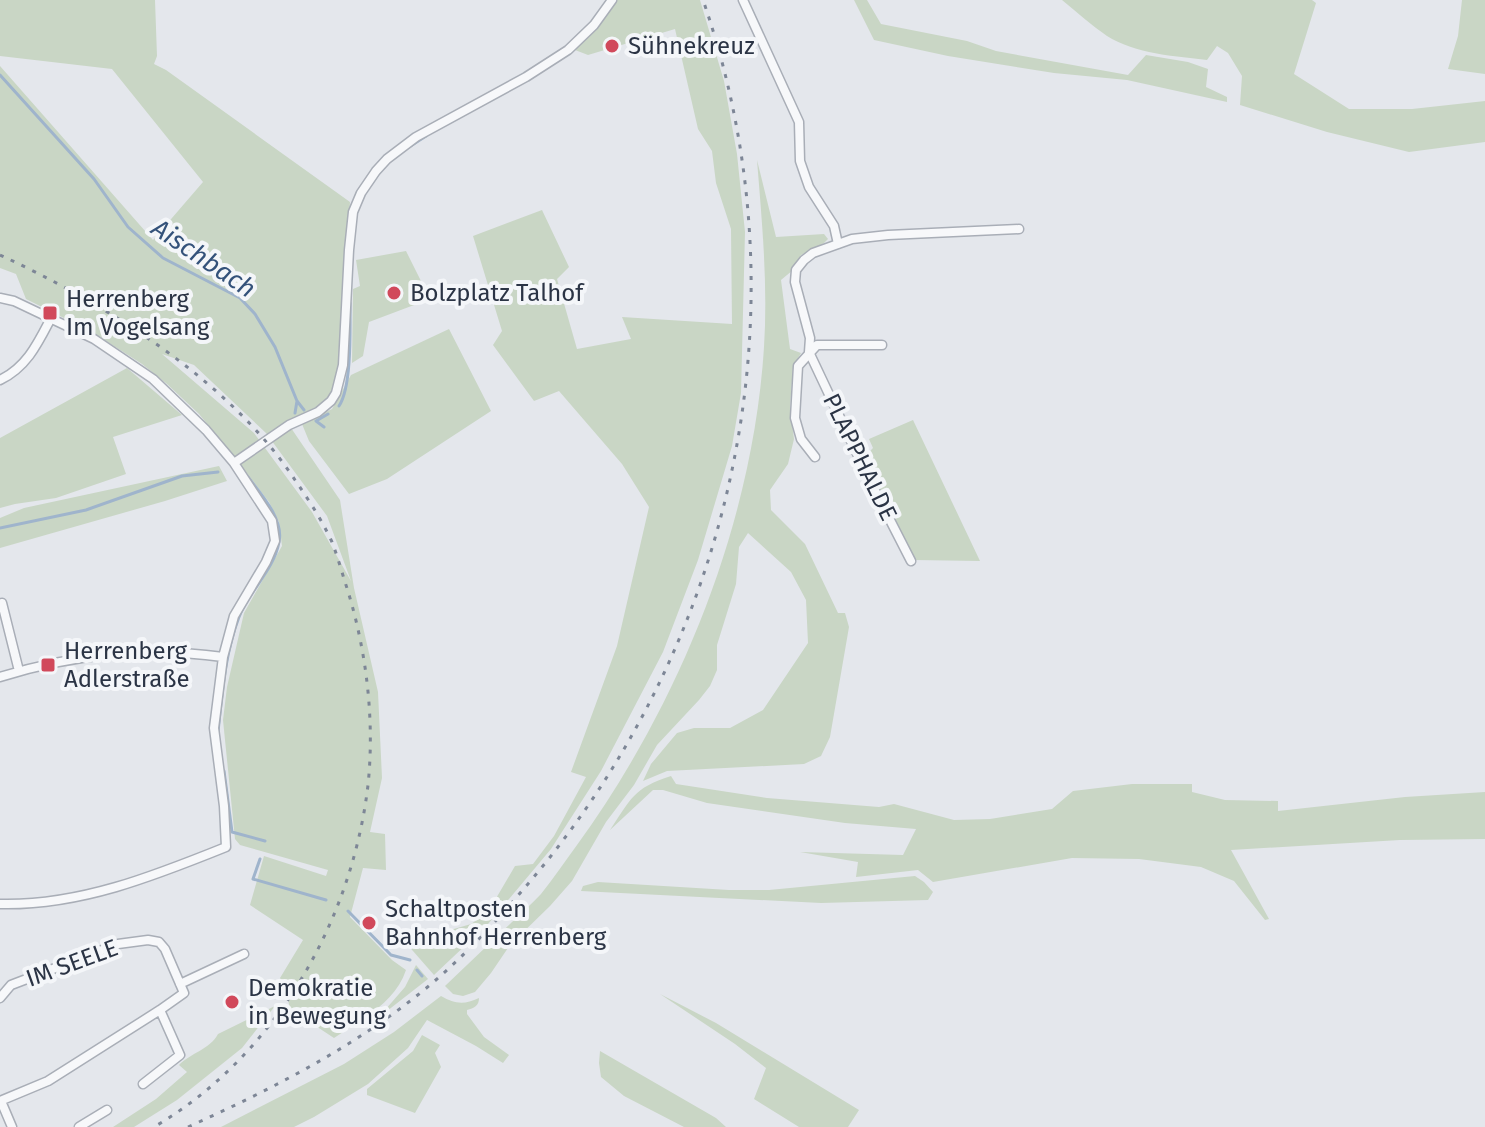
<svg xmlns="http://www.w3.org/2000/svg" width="1485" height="1127" viewBox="0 0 1485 1127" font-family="'Fira Sans',sans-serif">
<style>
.green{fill:#c9d6c5;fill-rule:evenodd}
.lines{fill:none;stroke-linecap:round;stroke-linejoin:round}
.stream{stroke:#9fb4cc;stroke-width:3}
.street-casing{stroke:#a9aeb7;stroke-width:11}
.street{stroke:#f7f8fa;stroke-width:8}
.rail{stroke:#7d8696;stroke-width:3;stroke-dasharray:4 8;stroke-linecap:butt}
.poi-dot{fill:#d1495b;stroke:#f4f6f9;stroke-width:3}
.labels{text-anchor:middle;stroke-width:8;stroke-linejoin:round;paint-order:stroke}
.poi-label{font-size:24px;fill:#2b3445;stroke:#f4f6f9;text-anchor:start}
.street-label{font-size:24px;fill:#2b3445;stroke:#f4f6f9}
.water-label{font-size:26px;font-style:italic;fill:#34527a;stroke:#f4f6f9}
</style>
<rect width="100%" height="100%" fill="#e4e7ec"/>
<path class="green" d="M 0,0 L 155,0 L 157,56 L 154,64 L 166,70 L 350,202 L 340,365 L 334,390 L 315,410 L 290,419 L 289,425 L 340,500 L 354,588 L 378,692 L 382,778 L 370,832 L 385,834 L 386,870 L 363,868 L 350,917 L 392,960 L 406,970 C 395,1003 362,1019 334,1038 L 290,1009 L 285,985 L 280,978 L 303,940 L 250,905 L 264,856 L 326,876 L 328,870 L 240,845 L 235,839 L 223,720 L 227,687 L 244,613 L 282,546 L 279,522 L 269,502 L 229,450 L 199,414 L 167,384 L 142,364 L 92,332 L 26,299 L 16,274 L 0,268 L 0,66 L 153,240 L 203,182 L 112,69 L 0,56 ZM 162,354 L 194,365 L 266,433 L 327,516 L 351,581 L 312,512 L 254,433 Z
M 617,0 L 700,0 L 724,81 L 737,154 L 745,232 L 741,393 L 732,446 L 698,560 L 663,652 L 601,771 L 551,849 L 488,924 L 434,975 L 406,943 L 471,924 L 488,912 L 515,866 L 533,864 L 554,836 L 586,777 L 571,772 L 617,646 L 649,507 L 622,464 L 559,391 L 534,401 L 493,345 L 502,331 L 473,236 L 542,210 L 569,267 L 557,279 L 577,349 L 631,339 L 622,317 L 732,324 L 731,229 L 716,183 L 712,151 L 698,129 L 675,29 L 588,55 L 575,50 L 598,28 Z
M 854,0 L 867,0 L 881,24 L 967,41 L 996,51 L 1128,75 L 1146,55 L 1188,62 L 1208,69 L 1206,87 L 1227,97 L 1227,102 L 1127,80 L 1054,73 L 948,56 L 874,40 Z
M 1062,0 L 1312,0 L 1316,3 L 1294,74 L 1349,109 L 1412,109 L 1485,101 L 1485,142 L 1409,152 L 1327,132 L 1240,105 L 1242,76 L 1228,53 L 1217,46 L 1207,60 C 1174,56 1136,54 1107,36 C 1091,25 1077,12 1062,0 Z
M 1462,0 L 1485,0 L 1485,74 L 1448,69 L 1458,36 Z
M 757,160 L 776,237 L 824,234 L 828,239 L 824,243 L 801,255 L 793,270 L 781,280 L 790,349 L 801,353 L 793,367 L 790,407 L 794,439 L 788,464 L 770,490 L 771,510 L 805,544 L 838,613 L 845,613 L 849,627 L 830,737 L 821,756 L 804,764 L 667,771 L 643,781 L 651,764 L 677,733 L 694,728 L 730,728 L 763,710 L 808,643 L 806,600 L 791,572 L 748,533 L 739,547 L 736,584 L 717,645 L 717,670 L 710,686 L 699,700 L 657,745 L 634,785 L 606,822 L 572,881 L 550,906 L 510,945 L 491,973 L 475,992 L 463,996 L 453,994 L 445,986 C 467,965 489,944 511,923 C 521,913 532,904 541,894 C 554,878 565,861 577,845 C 680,703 753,523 764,347 C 768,285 762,222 757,160 Z
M 406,251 L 430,299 L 369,322 L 363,356 L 352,363 L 353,289 L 360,286 L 356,260 Z
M 449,329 L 491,411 L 387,479 L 349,494 L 309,441 L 302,424 L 332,409 L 351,375 Z
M 127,368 L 182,415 L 113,437 L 126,474 L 56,498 L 15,504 L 0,508 L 0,438 Z
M 913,420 L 980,561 L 914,560 L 864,457 L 873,448 L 869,439 Z
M 219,466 L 227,481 L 165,501 L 0,548 L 0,518 L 24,508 Z
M 671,776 L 676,784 L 767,798 L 879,807 L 894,804 L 954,820 L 990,819 L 1052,809 L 1073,791 L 1132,784 L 1192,784 L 1192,792 L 1225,800 L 1278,801 L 1278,811 L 1405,797 L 1485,792 L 1485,839 L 1400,840 L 1231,850 L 1269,919 L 1265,920 L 1234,881 L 1201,867 L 1139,859 L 1072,858 L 933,882 L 918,870 L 856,877 L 858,862 L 800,852 L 903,855 L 916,829 L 845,823 L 707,803 L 663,790 L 653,790 L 610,830 C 631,799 633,788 671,776 Z
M 915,876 L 924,882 L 933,892 L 928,900 L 821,903 L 581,891 L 583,886 L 598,882 L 729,890 L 769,890 Z
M 416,965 L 428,979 L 387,1011 L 385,1010 L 405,987 Z
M 660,994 L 716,1023 L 859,1110 L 848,1127 L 799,1127 L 754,1099 L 766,1068 L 735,1044 Z
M 441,996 C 455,1004 464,1005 479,998 C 479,1006 474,1008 467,1010 L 467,1014 L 484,1037 L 509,1055 L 503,1063 L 476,1046 L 427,1020 L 408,1048 L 368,1084 L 314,1117 L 294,1127 L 221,1127 L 344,1064 L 394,1032 Z
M 275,1006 L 242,1048 L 177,1100 L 134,1127 L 113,1127 L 156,1099 L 187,1072 L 179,1065 C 191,1053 210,1049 218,1034 Z
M 422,1035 L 440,1045 L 435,1053 L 441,1067 L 415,1113 L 367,1095 L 367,1089 L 413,1051 Z
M 600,1051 L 716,1118 L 726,1127 L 684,1127 L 624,1096 L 601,1077 L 599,1063 Z"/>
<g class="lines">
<path class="stream" d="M 0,75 L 94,179 L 128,227 L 163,258 L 240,298 L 255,314 L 275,347 L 297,401 L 304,410
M 409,147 L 426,136
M 339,406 C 352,387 350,328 350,303
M 295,413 L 297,401
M 324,427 L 316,421 L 328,414
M 0,528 L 86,510 L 182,476 L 218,472
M 218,732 C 222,694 225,653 239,617 C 249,591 274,570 279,542 C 284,519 261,494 248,477
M 224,771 L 232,832 L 265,841
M 260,859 L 253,879 L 326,900
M 348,911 L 391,955 L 410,960
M 417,970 L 422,976"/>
<defs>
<path id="street" d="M 743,0 L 799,122 L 800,161 L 809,187 L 834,226 L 838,244
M 0,298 L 14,301 L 94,339 L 153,379 L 206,430 L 234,463 L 272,521 L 275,541 L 266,562 L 234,616 L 223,657 L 214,728 L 224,806 L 226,847 C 154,876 79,906 0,904
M 0,380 C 27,367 38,343 51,318
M 815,457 L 801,439 L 795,418 L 798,366 L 817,345 L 882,345
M 234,463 L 289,425 L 318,412 L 331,401 L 336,393 L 343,365 L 349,250 L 353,212 L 361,193 L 376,171 L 387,159 L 416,137 L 526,77 L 568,50 L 594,25 L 612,0
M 911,561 L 869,479 L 809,352 L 810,338 L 795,282 L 796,270 L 804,260 L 813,253 L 852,239 L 888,235 L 1019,229
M 2,603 L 19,671
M 0,677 C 74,654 145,647 223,657
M 180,984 L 244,954
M 0,998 L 11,985 L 118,944 L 148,940 L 159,942 L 165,949 L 184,993 L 160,1010 L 48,1081 L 0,1101
M 143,1084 L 180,1055 L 160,1010
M 1,1101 L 12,1127
M 79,1127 L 107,1110"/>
</defs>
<use href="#street" class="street-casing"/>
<use href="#street" class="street"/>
<path class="rail" d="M 0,255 C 106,304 230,381 295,480 C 308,499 322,520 332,542 C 337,555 341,569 345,582 C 366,646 375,718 368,785 C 352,922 274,1057 154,1127
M 188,1127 C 274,1088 357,1046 430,985 C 463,957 493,925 521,892 C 734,648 810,308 703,0"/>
</g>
<g class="poi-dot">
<circle cx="612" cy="46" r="8"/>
<circle cx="394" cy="293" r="8"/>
<rect x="42" y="305" width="16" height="16" rx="4"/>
<rect x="40" y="657" width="16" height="16" rx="4"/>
<circle cx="369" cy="923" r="8"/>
<circle cx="232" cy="1002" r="8"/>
</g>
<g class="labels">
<g class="poi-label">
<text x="628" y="54">Sühnekreuz</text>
<text x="410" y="301">Bolzplatz Talhof</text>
<text x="66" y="307">Herrenberg<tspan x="66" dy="28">Im Vogelsang</tspan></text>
<text x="64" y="659">Herrenberg<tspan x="64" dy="28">Adlerstraße</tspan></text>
<text x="385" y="917">Schaltposten<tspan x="385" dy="28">Bahnhof Herrenberg</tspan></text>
<text x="248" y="996">Demokratie<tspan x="248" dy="28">in Bewegung</tspan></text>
</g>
<g class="street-label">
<text transform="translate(860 457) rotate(64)" y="8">PLAPPHALDE</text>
<text transform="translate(72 963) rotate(-20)" y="8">IM SEELE</text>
</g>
<g class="water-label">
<text transform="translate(204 258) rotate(34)" y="9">Aischbach</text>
</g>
</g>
</svg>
